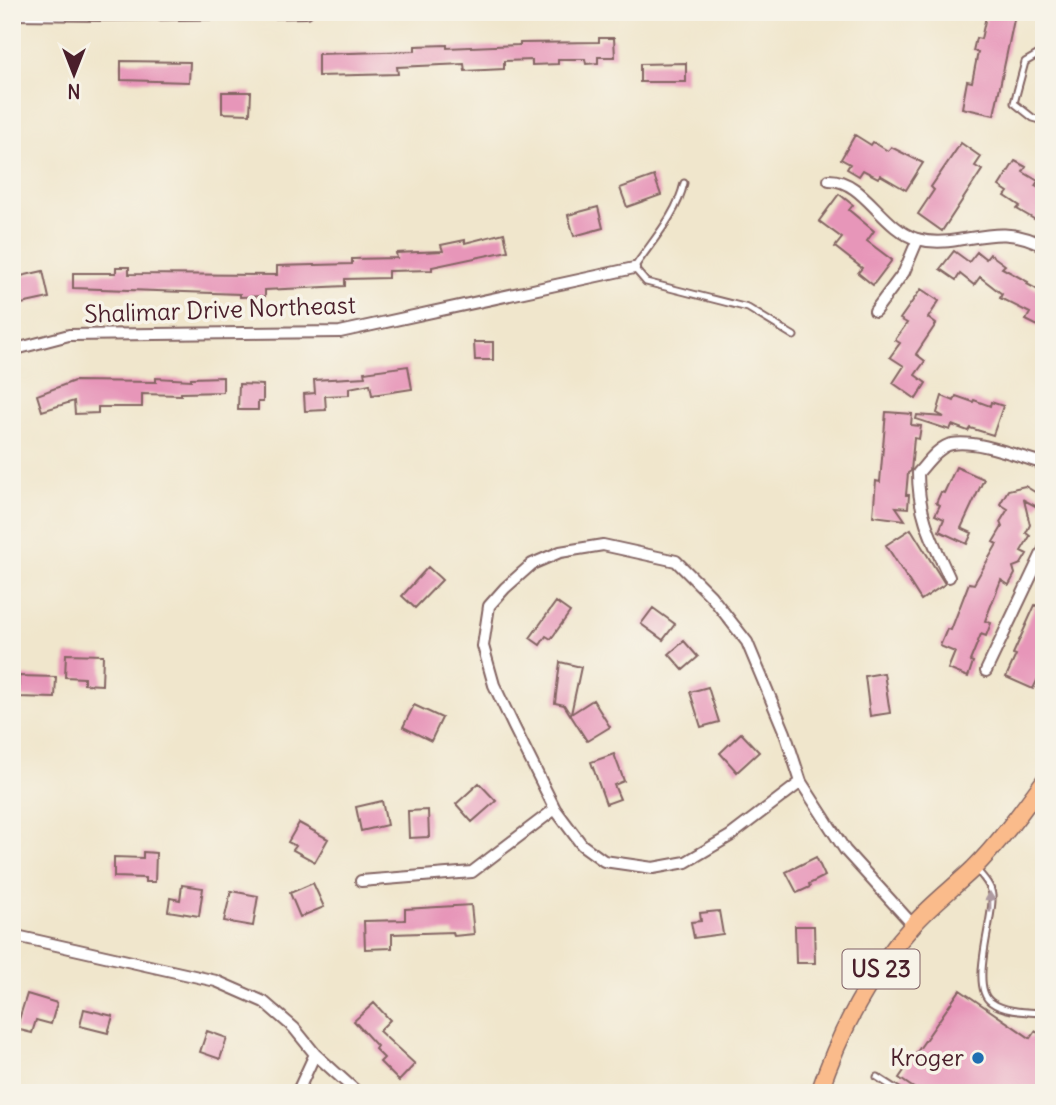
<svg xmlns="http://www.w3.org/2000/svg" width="1056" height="1105" viewBox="0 0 1056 1105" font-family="Delius,sans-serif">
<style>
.building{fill:#e796b9}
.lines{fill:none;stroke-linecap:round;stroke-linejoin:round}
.service-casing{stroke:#846563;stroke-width:9}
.minor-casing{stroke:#846563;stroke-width:14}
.primary-casing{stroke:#846563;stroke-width:19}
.service{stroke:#fff;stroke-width:5}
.minor{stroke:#fff;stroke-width:10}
.primary{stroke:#fabb8b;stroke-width:16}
.oneway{fill:#ae9aa0}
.poi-dot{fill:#1f6fb2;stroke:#f7f3e8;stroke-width:2.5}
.labels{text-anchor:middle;stroke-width:7;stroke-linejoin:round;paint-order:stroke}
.shield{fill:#f7f3e8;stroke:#7e5f64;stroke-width:2}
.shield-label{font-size:23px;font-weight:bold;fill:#4a1f2b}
.street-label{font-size:24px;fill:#4a1f2b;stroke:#f7f3e8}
.poi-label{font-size:24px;fill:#4a1f2b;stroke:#f7f3e8;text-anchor:end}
</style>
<rect width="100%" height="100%" fill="#f7f3e8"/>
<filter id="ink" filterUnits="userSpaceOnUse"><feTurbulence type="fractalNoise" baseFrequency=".0143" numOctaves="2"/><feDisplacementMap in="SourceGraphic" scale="14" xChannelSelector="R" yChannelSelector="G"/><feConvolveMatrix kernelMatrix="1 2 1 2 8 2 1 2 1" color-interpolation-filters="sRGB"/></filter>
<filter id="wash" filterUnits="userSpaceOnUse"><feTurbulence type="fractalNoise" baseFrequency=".00686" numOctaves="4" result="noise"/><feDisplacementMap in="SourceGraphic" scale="28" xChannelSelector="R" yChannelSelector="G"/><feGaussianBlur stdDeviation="1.57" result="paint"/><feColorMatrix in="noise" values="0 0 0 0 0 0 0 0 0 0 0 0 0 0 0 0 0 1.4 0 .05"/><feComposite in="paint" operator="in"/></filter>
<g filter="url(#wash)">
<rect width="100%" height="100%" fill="#f0e6cc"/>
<g id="blocks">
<path class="building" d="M 987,12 L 1015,15 L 994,115 L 962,108 L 967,81 L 972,82 L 978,52 L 973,51 L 976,38 L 981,39 Z
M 599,38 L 614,38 L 615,57 L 598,57 L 598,63 L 586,64 L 585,59 L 558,59 L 558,64 L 532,65 L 532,60 L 504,61 L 504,69 L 465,71 L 464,64 L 397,67 L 398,74 L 318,76 L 318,54 L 415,51 L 415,46 L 447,45 L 447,48 L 520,45 L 520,43 L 599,42 Z
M 121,61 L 190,62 L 189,82 L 121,80 Z
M 686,63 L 686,82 L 640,82 L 640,64 Z
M 222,92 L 251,92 L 250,114 L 222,113 Z
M 855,135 L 871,145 L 873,142 L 888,151 L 891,147 L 923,163 L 906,190 L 880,175 L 878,178 L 863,170 L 859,176 L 847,169 L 850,164 L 841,159 Z
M 961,143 L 981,157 L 975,166 L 982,170 L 942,231 L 918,214 L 934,190 L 931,187 Z
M 1015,161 L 1026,167 L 1023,172 L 1038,181 L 1035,186 L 1044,191 L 1044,214 L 1039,222 L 1017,209 L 1020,206 L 1005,196 L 1008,192 L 999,186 Z
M 654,176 L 661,195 L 627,207 L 620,188 Z
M 839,194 L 853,205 L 849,210 L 874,231 L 867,241 L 892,260 L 873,285 L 858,273 L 862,268 L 835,247 L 842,238 L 819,221 Z
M 598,207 L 603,228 L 574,236 L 568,215 Z
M 504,233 L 508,251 L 432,267 L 432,270 L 388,271 L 388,278 L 345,279 L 345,286 L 265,290 L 265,296 L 240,297 L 240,294 L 73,288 L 73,273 L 116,273 L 116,267 L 129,267 L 129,274 L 277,275 L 277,266 L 352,264 L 352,259 L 397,258 L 396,253 L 443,251 L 441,245 L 465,240 L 465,243 Z
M 954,251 L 969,262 L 977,252 L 986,259 L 990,254 L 1005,265 L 1002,268 L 1028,282 L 1027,284 L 1044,293 L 1044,329 L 1026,320 L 1030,313 L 1000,298 L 1002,294 L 980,277 L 974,285 L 960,274 L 956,280 L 940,269 Z
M 43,271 L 49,298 L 12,306 L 12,278 Z
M 921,289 L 939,301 L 928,318 L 936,324 L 916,354 L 925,361 L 915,375 L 926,383 L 916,399 L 893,383 L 904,366 L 890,357 L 900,343 L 895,340 L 907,323 L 900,319 Z
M 474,342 L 493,342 L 493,360 L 475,360 Z
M 408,366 L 412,389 L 372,395 L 370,384 L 349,388 L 349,395 L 325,396 L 326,410 L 305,411 L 304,394 L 315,393 L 314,380 L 365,377 L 364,372 Z
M 223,377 L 223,392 L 181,393 L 181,395 L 142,394 L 142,407 L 98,407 L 98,413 L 75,414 L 74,401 L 42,411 L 37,395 L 74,381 L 156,382 L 156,378 L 191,380 L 191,378 Z
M 239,384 L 263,385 L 263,402 L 258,402 L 258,410 L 238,410 Z
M 942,396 L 954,401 L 956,396 L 973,402 L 974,400 L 990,406 L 991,402 L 1003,406 L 993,435 L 970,428 L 968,431 L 952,425 L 950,430 L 916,419 L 917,415 L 944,417 L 937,413 Z
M 886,412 L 912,414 L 911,425 L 921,426 L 919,439 L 914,438 L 911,471 L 908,473 L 906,495 L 909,495 L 908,508 L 896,507 L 905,520 L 873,516 L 876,481 L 880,482 Z
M 956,467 L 984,479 L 961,528 L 972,533 L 967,544 L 939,531 L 944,519 L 935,515 L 940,505 L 936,503 L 941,492 L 944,493 Z
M 1025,486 L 1043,497 L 1037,507 L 1024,500 L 1030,525 L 1026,533 L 1030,536 L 1021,551 L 1027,554 L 1021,564 L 1013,567 L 1015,574 L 1009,585 L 1001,580 L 985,621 L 991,623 L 986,636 L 981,634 L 970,661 L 973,662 L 968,677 L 948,669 L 955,652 L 940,646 L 947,629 L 951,630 L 969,583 L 974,584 L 997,544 L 993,542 L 1002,527 L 1000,522 L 1008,509 L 1000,504 L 1008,490 Z
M 911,529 L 945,584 L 921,600 L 886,545 Z
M 428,567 L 442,580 L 415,608 L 402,596 Z
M 556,602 L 570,612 L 551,639 L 546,636 L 540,645 L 530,638 Z
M 1035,605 L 1044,609 L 1044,666 L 1033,689 L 1006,677 L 1016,655 L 1013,654 Z
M 653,608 L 675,624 L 663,640 L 641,624 Z
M 684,641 L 698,657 L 683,670 L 669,654 Z
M 66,654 L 103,655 L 102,685 L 84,684 L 84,678 L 65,677 Z
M 560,662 L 581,667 L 571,714 L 593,700 L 610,727 L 587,741 L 564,705 L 555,703 Z
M 884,673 L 890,713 L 870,716 L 865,676 Z
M 19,676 L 56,677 L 55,698 L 18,697 Z
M 708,687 L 719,722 L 701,727 L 690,692 Z
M 414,705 L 442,718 L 431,741 L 403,727 Z
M 741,733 L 759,752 L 737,772 L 720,753 Z
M 614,754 L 624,781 L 614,785 L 620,799 L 606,804 L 591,762 Z
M 479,783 L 496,801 L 472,822 L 456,804 Z
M 382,801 L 387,825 L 361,831 L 356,807 Z
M 428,810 L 429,837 L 409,838 L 408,811 Z
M 299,823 L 328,839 L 315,862 L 293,850 L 296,846 L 288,842 Z
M 143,852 L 156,853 L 155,882 L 145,882 L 145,878 L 114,877 L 114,857 L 143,858 Z
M 816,857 L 825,876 L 809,884 L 810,887 L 797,893 L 786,872 Z
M 313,883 L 324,907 L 300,917 L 290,893 Z
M 182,885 L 203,888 L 199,916 L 168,911 L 170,898 L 180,900 Z
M 231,891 L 258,896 L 253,926 L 224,921 Z
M 471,905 L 474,934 L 454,936 L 453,932 L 392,934 L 392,948 L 365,949 L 364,921 L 405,920 L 405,909 Z
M 719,911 L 723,934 L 694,938 L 691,922 L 701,921 L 700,913 Z
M 795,926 L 814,926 L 815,963 L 796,963 Z
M 960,990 L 1030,1038 L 1035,1031 L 1044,1037 L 1044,1093 L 921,1093 L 899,1078 Z
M 27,994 L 57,1003 L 51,1024 L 36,1020 L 32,1033 L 16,1029 Z
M 374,1003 L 390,1020 L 379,1031 L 415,1064 L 399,1081 L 380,1062 L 384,1058 L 375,1049 L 377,1046 L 354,1021 Z
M 84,1009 L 113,1016 L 108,1033 L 80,1026 Z
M 207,1031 L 227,1038 L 220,1059 L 200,1052 Z"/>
</g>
</g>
<g filter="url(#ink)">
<use href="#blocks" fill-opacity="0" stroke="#846563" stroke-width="2"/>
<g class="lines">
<defs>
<path id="service" d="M 1044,51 L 1025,62 L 1014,103 L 1033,118 L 1044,121
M 684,183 C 677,215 652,241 634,268 L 646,282 L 748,308 L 794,336
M 976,869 C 982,876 992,886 992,896 C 994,919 969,987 991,1002 C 1004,1012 1028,1012 1044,1013
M 877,1077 L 902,1093"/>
<path id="minor" d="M 12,14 L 105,15 L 307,12
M 829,180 C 864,180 882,229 917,239 C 960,251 995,218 1044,246
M 875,311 L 904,272 L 918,239
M 12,350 L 69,335 L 340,332 L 634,268
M 603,545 L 676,561 L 711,596 L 747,642 L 785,733 L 801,782 L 730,836 L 686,862 L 653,868 L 604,861 L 582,845 L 555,809 L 514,727 L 494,685 L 483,646 L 489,606 L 505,588 L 532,564 L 560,552 Z
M 949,577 C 932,540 918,514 918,473 C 927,463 939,446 952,444 C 978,440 1014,455 1039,462 L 1044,469
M 986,671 L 1044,549
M 801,782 L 845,850 L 913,925
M 361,881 L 472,872 L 555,809
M 12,935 L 216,981 L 264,1002 L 294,1028 L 315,1054 L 358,1093
M 297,1093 L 315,1054"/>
<path id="primary" d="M 819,1093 C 839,1033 871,971 914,924 C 932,904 953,888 973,869 C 999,843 1022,811 1044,781"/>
</defs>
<use href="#service" class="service-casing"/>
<use href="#minor" class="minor-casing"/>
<use href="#primary" class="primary-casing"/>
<use href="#service" class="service"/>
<use href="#minor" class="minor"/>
<use href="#primary" class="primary"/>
</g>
<defs><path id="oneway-solid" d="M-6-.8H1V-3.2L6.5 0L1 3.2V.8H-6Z" transform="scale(1.75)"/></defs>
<use class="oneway" href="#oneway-solid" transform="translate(990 902) rotate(-90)"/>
</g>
<circle class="poi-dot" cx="978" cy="1058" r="7"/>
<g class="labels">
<rect class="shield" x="842.5" y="949.5" width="77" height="39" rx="5"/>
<g class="shield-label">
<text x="881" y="977">US 23</text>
</g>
<g class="street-label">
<text transform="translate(220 310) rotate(-2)" y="8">Shalimar Drive Northeast</text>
</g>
<g class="poi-label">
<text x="964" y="1066">Kroger</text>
</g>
</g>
<rect width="1056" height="1105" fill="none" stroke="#f7f3e8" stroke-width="42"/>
<g transform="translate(74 74) rotate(180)" stroke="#f7f3e8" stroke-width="5" paint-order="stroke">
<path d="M0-5L12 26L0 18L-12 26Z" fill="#4a1f2b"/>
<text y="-10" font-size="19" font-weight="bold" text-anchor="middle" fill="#4a1f2b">N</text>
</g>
</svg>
